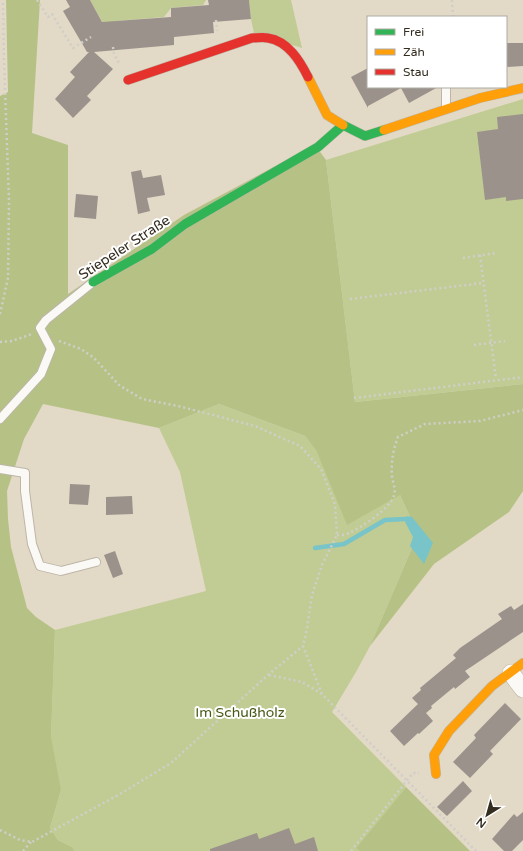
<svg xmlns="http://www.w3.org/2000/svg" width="523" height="851" viewBox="0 0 523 851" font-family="'Varela Round',sans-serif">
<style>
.green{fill:#c1cc94}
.forest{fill:#b6c285}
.water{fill:#78c4c9}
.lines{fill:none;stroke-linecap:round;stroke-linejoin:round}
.stream{stroke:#78c4c9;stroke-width:4.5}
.building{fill:#9c928c}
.lane-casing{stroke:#bdb6a7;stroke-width:10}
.street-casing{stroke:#bdb6a7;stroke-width:18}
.fast-casing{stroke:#bdb6a7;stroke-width:10}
.slow-casing{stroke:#bdb6a7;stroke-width:10}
.jam-casing{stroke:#bdb6a7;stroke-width:10}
.path{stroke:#d0cec9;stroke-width:2.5;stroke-dasharray:2 3;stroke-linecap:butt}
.lane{stroke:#fbf9f6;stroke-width:8}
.street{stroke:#fbf9f6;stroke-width:17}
.fast{stroke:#30b455;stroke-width:9}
.slow{stroke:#ff9f0a;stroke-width:9}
.jam{stroke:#e5322d;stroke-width:9}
.labels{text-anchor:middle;stroke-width:4;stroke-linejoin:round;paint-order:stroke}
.street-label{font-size:14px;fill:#332c1f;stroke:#fff}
.park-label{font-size:14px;fill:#475915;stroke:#fff}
</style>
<rect width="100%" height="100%" fill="#e2d9c6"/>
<path class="green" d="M 90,0 L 206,0 L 203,5 L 171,8 L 164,17 L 116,21 L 104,25 Z
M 249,0 L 291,0 L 302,48 L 254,33 L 251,19 Z
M 523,99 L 523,384 L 355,402 L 326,160 Z
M 219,404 L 305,436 L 317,452 L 400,495 L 418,534 L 370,646 L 356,672 L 332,712 L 406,787 L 357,847 L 360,851 L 75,851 L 72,847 L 58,840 L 50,828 L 61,790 L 0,709 L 51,737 L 55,630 L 206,591 L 180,472 L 159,428 Z"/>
<path class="forest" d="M 6,0 L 40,0 L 32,133 L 68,145 L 68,294 L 184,215 L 315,145 L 326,160 L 355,402 L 523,384 L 523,491 L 509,512 L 434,564 L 370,646 L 418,534 L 400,495 L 347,525 L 317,452 L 305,436 L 219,404 L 159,428 L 43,404 L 24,439 L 7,491 L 8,519 L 11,547 L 27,608 L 36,617 L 55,630 L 51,737 L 61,790 L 50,828 L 58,840 L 72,847 L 75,851 L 0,851 L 0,96 L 8,92 Z
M 406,787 L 470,851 L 360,851 L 356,848 Z"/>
<path class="water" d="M 407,516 L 412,517 L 433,543 L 424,564 L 410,546 L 413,537 L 405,522 Z"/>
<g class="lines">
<path class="stream" d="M 315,548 L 344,544 L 385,520 L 406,519"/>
</g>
<path class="building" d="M 66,0 L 90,0 L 102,22 L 171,17 L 171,8 L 209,5 L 208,0 L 249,0 L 251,19 L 213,22 L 214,33 L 174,37 L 174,45 L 94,52 L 113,69 L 87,96 L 91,100 L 73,118 L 55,99 L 75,77 L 70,72 L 89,52 L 87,52 L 63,11 L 70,7 Z
M 506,43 L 523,43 L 523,66 L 506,67 Z
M 368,68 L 368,87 L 438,87 L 409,103 L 401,88 L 368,106 L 368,108 L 351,77 Z
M 523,114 L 523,199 L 506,201 L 506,197 L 485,200 L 477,132 L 498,129 L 497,117 Z
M 141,170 L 143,178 L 161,175 L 165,195 L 147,198 L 150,211 L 138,214 L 131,172 Z
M 76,194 L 98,196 L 96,219 L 74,217 Z
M 70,484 L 90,485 L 88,505 L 69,504 Z
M 132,496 L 133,514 L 106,515 L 106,497 Z
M 115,551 L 123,574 L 113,578 L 104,555 Z
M 523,604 L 523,632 L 465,671 L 470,677 L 455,689 L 454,687 L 431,706 L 432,708 L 426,713 L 433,721 L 419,734 L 418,733 L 404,746 L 390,731 L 418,704 L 412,698 L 421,690 L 420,688 L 456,658 L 453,655 L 460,648 L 502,619 L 498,614 L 511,606 L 514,610 Z
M 505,703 L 521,719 L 490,751 L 493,754 L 470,778 L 453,762 L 476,738 L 474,735 Z
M 463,781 L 472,791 L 447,816 L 437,807 Z
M 523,812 L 523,840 L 512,851 L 504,851 L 492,839 L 514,814 L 517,817 Z
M 289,828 L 295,844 L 314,837 L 318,851 L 210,851 L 210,849 L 257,833 L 259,839 Z"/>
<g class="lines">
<defs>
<path id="lane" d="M 446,87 L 446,108
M 0,419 L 41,374 L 51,349 L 40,328 L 46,320 L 92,283
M 0,469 L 25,473 L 25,491 L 32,544 L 40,566 L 61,571 L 96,562"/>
<path id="street" d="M 511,673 L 523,689"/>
<path id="fast" d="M 93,282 L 152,249 L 185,224 L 318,147 L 343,125 L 365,136 L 384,130"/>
<path id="slow" d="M 308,77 L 327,115 L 343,125
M 384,130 L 480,98 L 523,88
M 436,774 L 434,755 L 449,731 L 492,686 L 523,663"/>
<path id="jam" d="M 128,80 L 252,38 C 257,38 263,37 268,38 C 288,41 300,61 308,77"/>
</defs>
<use href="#lane" class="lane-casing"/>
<use href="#street" class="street-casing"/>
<use href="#fast" class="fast-casing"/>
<use href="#slow" class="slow-casing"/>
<use href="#jam" class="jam-casing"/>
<path class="path" d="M 37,0 L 48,17 L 52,14 L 73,48 L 91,37
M 452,0 L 453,17
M 216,20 L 217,31
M 113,47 L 114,54 L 120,65
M 480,255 L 496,379
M 463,258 L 496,253
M 350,299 L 483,283
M 0,314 L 8,278 L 9,200 L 4,61 L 3,0
M 59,341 L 81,349 L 94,358 L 119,385 L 142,399 L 178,406 L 255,426 L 300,446 L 321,469 L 335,504 L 337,535 L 322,565 L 312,595 L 307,628 L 303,646 L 322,694 L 476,851
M 0,342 L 12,341 L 32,334
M 474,345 L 505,341
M 354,398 L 523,377
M 337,535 C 341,535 346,535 349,533 C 361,528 392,507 394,495 C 396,489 393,483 392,477 C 391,463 393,450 398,437 L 425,424 L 480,421 L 523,410
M 269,675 L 302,682 L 322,694
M 0,830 L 20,840 L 32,842 L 120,794 L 171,763 L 269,674 L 303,646
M 23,851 L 31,842
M 351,851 L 413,773 L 419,773"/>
<use href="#lane" class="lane"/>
<use href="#street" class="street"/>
<use href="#fast" class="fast"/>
<use href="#slow" class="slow"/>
<use href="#jam" class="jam"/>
</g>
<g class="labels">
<g class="street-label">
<text transform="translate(124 247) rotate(-33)" y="5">Stiepeler Straße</text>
</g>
<g class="park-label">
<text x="240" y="717">Im Schußholz</text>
</g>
</g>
<rect x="367" y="16" width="140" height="72" fill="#ffffff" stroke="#adaba5"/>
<rect x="375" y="29" width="20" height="6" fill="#30b455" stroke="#adaba5"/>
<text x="403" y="36" font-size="12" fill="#332c1f">Frei</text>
<rect x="375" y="49" width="20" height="6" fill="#ff9f0a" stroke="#adaba5"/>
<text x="403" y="56" font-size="12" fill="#332c1f">Zäh</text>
<rect x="375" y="69" width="20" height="6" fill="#e5322d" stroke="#adaba5"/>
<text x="403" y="76" font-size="12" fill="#332c1f">Stau</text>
<g transform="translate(487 815) rotate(217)" stroke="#ffffff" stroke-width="3" paint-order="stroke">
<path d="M0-3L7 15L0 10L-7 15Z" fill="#332c1f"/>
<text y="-6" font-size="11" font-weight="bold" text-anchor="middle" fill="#332c1f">N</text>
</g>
</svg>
